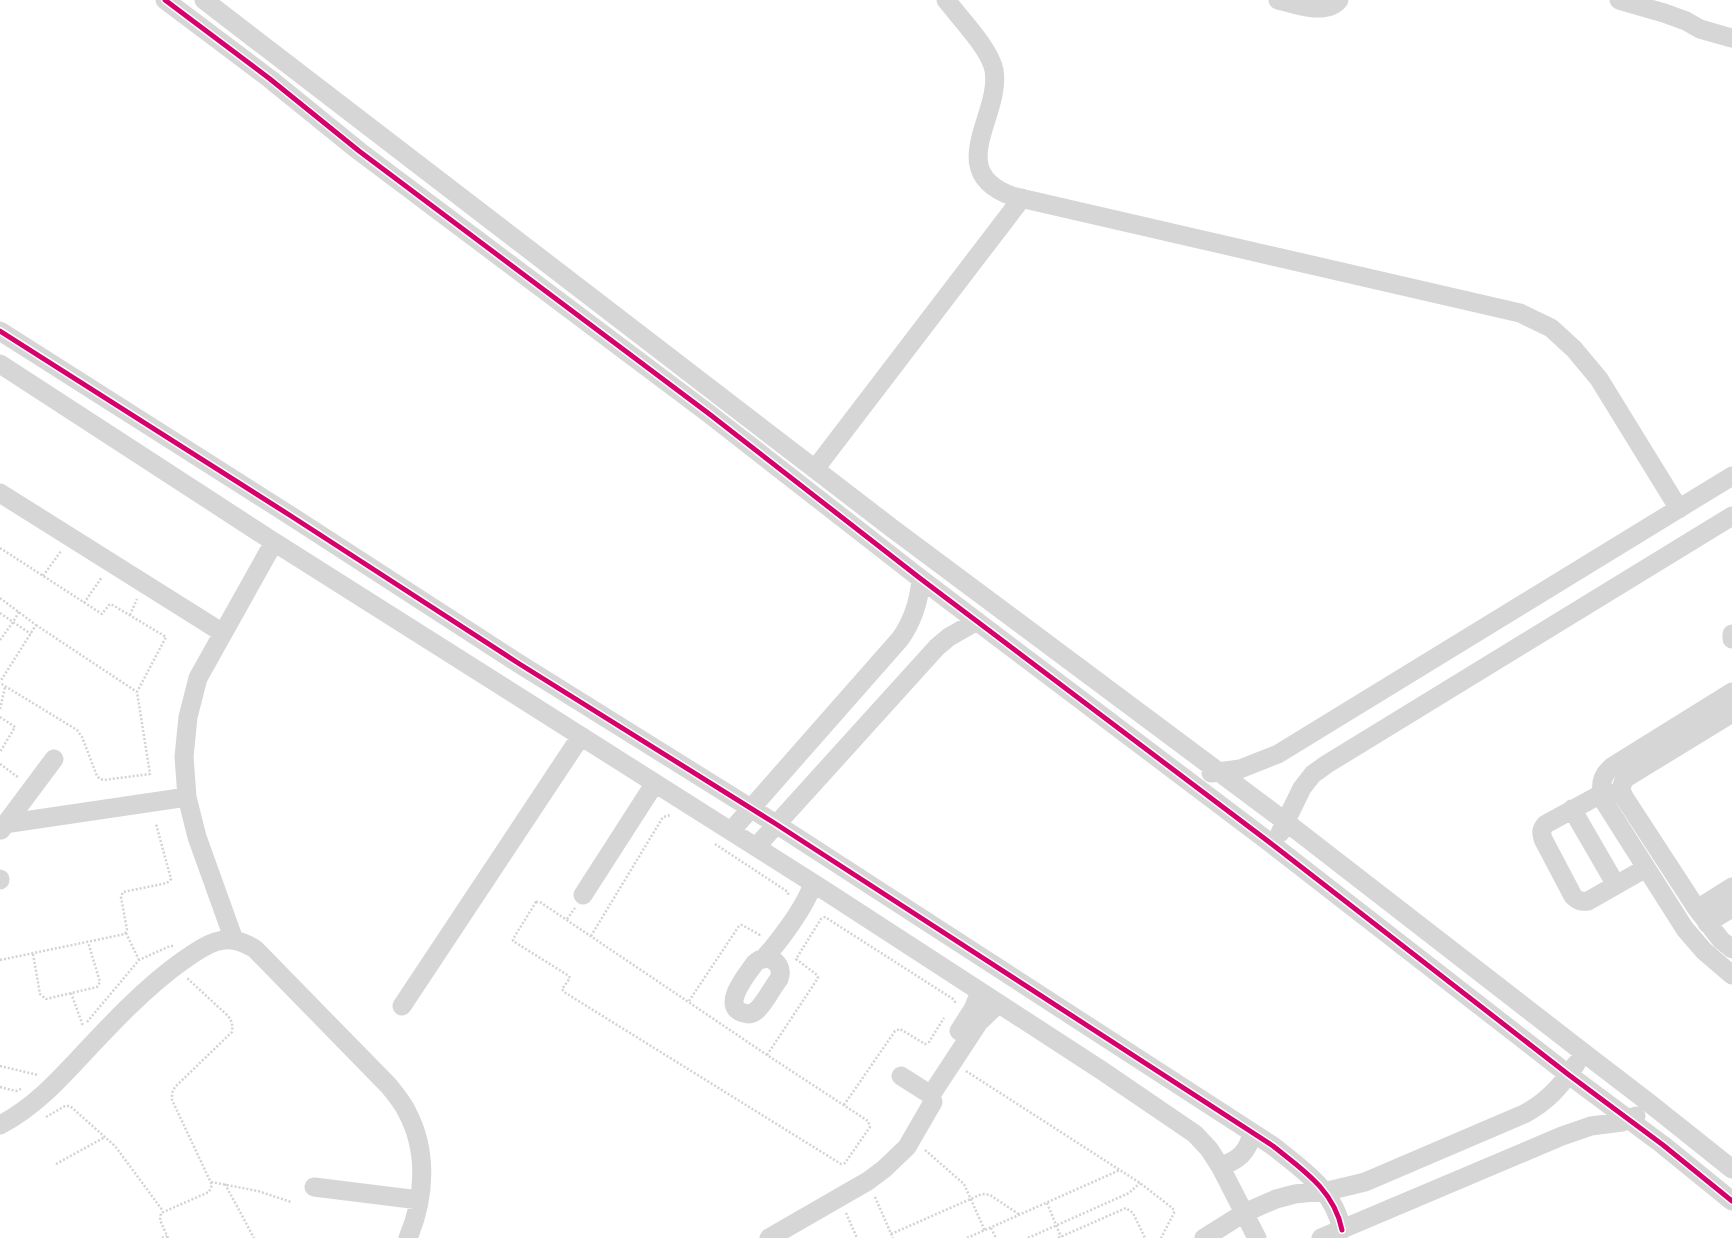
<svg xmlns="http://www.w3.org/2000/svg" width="1732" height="1238" viewBox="0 0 1732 1238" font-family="'Space Grotesk',sans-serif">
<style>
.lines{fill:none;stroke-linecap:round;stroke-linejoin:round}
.path{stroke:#d3d3d3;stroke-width:2.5;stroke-dasharray:2 2;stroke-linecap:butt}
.minor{stroke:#d6d6d6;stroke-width:19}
.cycleway-casing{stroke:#fff;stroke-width:8}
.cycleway{stroke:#d6006c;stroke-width:5}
</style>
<rect width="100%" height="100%" fill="#fff"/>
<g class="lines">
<path class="path" d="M 0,548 L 102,614 L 109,605 L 111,604 L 166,637 L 137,692 L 150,774 L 104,780 L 100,779 L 97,776 L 82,737 L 77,730 L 0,683
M 43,576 L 61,551
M 0,598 L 36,625 L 0,682
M 84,603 L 102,577
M 19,612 L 13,622 L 31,634
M 0,613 L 13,622 L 0,640
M 130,615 L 137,599
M 36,625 L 137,692
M 0,709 L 5,687
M 0,717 L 15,727 L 0,752
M 0,764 L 19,778
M 715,844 L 788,892 L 788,895
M 536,902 L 540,902 L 767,1055 L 868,1121 L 870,1127 L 845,1163 L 841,1164 L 564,992 L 562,989 L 570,978 L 569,976 L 513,941 L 513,939 Z
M 567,919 L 575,908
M 126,933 L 139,960
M 591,936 L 663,817 L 671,815
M 33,954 L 40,994 L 46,999 L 97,987 L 100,982 L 88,942
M 0,960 L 125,934 L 127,930 L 121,897 L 123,892 L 167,883 L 171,879 L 156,824
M 71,993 L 83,1026
M 689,1001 L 739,926 L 742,925 L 760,935 L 762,934
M 87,1022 L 139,960 L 170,946 L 174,946
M 767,1055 L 818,978 L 817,975 L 796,959 L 821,919 L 825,917 L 953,999 L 955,1002 L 954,1004
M 0,1066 L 38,1075
M 966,1071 L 1140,1183 L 1171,1207 L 1174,1210 L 1174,1213 L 1161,1238
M 0,1087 L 16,1091 L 21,1089
M 844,1105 L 895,1031 L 900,1029 L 925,1044 L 929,1042 L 944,1018
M 46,1117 L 65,1106 L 70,1106 L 115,1146 L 163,1211
M 925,1150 L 964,1184 L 985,1231
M 56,1164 L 105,1137
M 211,1182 L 258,1191 L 291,1202
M 225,1184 L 254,1238
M 875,1197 L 893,1238
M 1047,1203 L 1061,1237
M 846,1213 L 857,1238
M 991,1228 L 996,1238
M 891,1234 L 982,1194 L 990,1195 L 1020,1215
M 162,1238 L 167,1236
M 168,1238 L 160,1220 L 161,1213 L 209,1192 L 212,1185 L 172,1100 L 172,1093 L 175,1087 L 232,1032 C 233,1025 232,1021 228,1016 L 187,978
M 967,1238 L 1120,1170
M 1028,1238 L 1129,1193 L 1140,1183
M 1058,1238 L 1126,1208 L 1133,1213 L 1145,1238"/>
<path class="minor" d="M 165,0 L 270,79 L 359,151 L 708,413 L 921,579 L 1273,845 L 1569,1075 L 1663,1145 L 1732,1201
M 204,0 L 893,529 L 1286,822 L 1584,1053 L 1648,1102 L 1732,1169
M 946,0 C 960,18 990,49 994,70 C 1002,115 943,171 1012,196 L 1520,313 L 1551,328 L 1574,349 L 1599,379 L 1679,509
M 1278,0 C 1294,4 1326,16 1339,0
M 1619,0 L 1664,13 L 1686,21 L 1700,29 L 1732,38
M 0,331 L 291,516 L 518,663 L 776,824 L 1273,1146 C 1303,1170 1334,1190 1342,1230
M 0,364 L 274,542 L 827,892 L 1101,1070 L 1195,1134 L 1209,1149 L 1220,1166 L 1257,1238
M 815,469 L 1022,198
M 0,493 L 223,633
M 1732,634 L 1732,639
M 1732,692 L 1613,766 C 1600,776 1599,788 1605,803 L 1685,929 L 1704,951 L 1732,975
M 1732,713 L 1626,778 C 1621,784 1620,789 1624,797 L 1697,909 L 1721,940 L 1732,949
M 1211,773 L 1240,769 L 1278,754 L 1732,476
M 1615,793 L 1601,794 L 1546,824 C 1541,829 1541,832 1543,839 L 1573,896 C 1578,901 1581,902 1588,901 L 1646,868
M 1572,809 L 1616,885
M 4,824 L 187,797
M 1,830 L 54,759
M 731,831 L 900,639 C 913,621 919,602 921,579
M 1280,833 L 1302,788 L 1313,774 L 1327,764 L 1732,516
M 756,847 L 937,647 L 949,637 L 977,621
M 0,879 L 0,880
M 583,895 L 655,783
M 1697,909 L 1732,887
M 1707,923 L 1732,908
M 234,940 L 197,837 L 187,797 L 184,757 L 188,717 L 198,678 L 274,542
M 768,958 C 777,961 783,968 779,979 C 772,988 766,1001 758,1009 C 754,1013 749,1015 744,1013 C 719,1007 748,973 755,963 L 759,960 Z
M 763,959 C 779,942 806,906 813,883
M 402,1006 L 581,736
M 959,1031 L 973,1009 L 980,992
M 931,1095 L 979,1022 L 998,1004
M 0,1125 C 33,1108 58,1081 83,1054 C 113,1022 146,987 181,962 C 191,955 203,946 215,942 C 230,937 242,941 255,949 L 389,1086 C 395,1094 403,1103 407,1112 C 428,1151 425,1198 408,1238
M 1220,1166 C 1238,1161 1248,1152 1252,1133
M 314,1187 L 419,1200
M 769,1238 L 868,1181 L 884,1169 L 907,1147 L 933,1102 L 931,1095 L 901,1076
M 1204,1238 L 1244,1213 L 1276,1199 L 1295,1194 L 1332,1190 L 1365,1182 L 1524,1114 C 1547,1102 1561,1086 1576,1064
M 1321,1238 L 1562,1136 L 1591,1126 L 1622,1122 L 1636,1116"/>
<defs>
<path id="cycleway" d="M 165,0 L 270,79 L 359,151 L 708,413 L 921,579 L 1273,845 L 1569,1075 L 1663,1145 L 1732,1201
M 0,331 L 291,516 L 518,663 L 776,824 L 1273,1146 C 1303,1170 1334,1190 1342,1230"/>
</defs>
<use href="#cycleway" class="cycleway-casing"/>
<use href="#cycleway" class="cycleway"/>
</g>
</svg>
